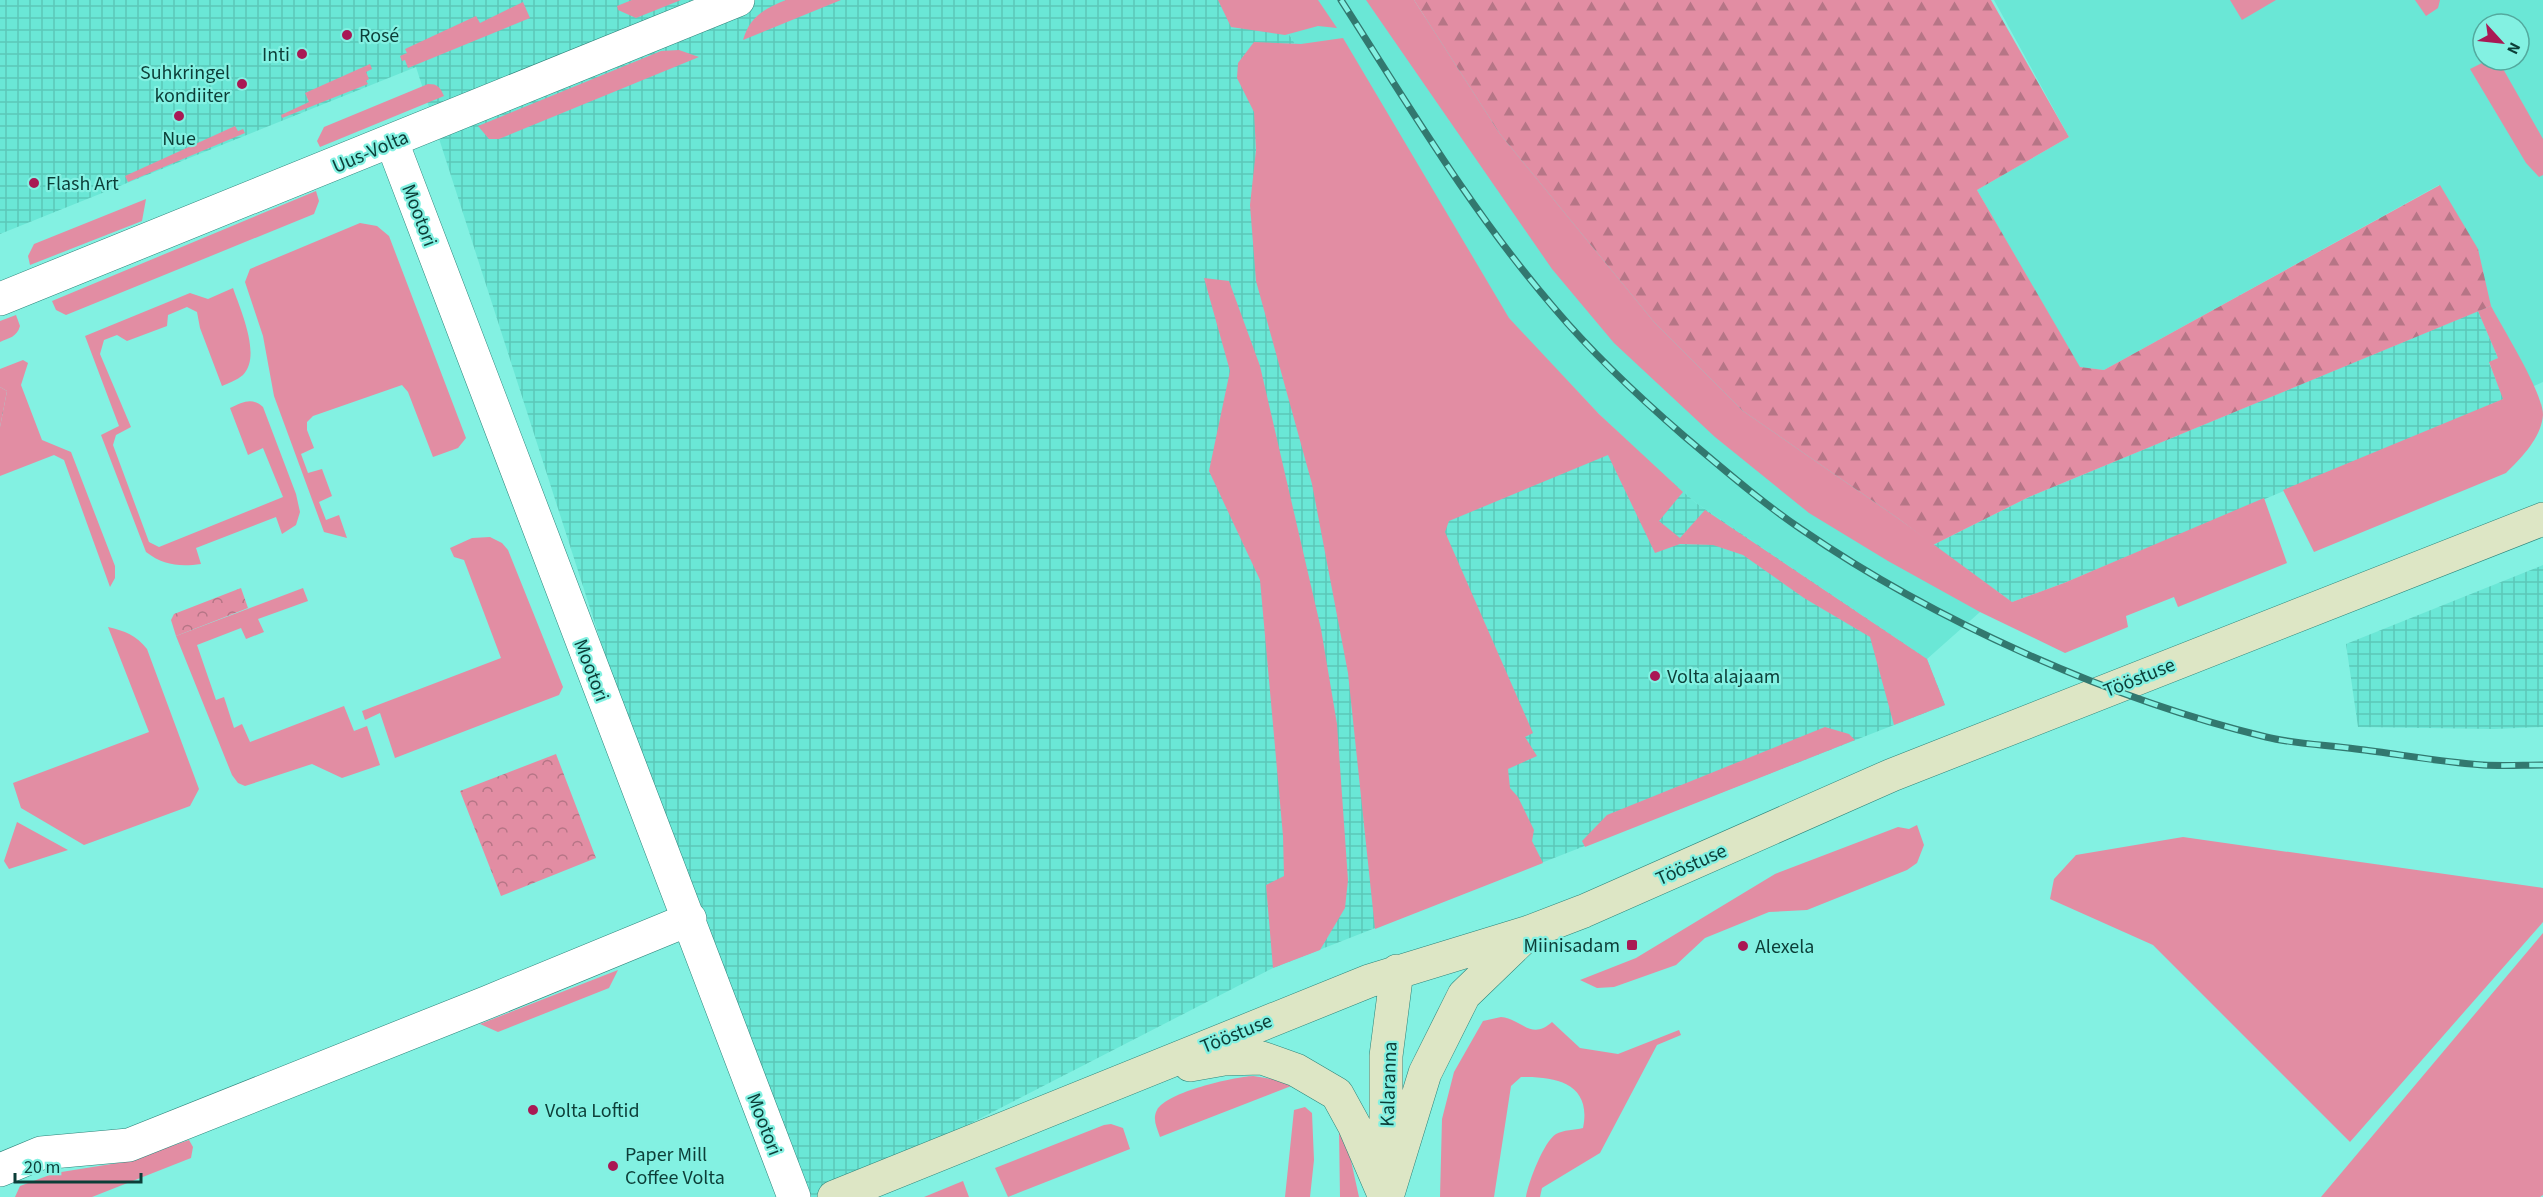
<svg xmlns="http://www.w3.org/2000/svg" width="2543" height="1197" viewBox="0 0 2543 1197" font-family="'Source Sans 3',sans-serif">
<style>
.built{fill:#6ae7d6;fill-rule:evenodd}
.industrial{fill:url(#industrial-grid)}
.green{fill:#e28da3}
.forest{fill:url(#forest-firs)}
.park{fill:url(#park-crowns)}
.lines{fill:none;stroke-linecap:round;stroke-linejoin:round}
.street-casing{stroke:#2c8379;stroke-width:34}
.secondary-casing{stroke:#2c8379;stroke-width:34}
.street{stroke:#fff;stroke-width:33}
.secondary{stroke:#dde6c5;stroke-width:33}
.rail-casing{stroke:#32786f;stroke-width:7}
.rail{stroke:#83f1e2;stroke-width:4.5;stroke-dasharray:14;stroke-linecap:butt}
.poi-dot{fill:#a91954;stroke:#83f1e2;stroke-width:2}
.labels{text-anchor:middle;stroke-width:4.5;stroke-linejoin:round;paint-order:stroke}
.poi-label{font-size:20px;fill:#0c3e38;stroke:#83f1e2;text-anchor:start}
.street-label{font-size:20px;fill:#0c3e38;stroke:#83f1e2}
</style>
<defs>
<pattern id="industrial-grid" width="8" height="8" patternUnits="userSpaceOnUse" patternTransform="scale(1.5)"><rect width="8" height="8" fill="#6ae7d6"/><path d="M0 4h8M4 0v8" fill="none" stroke="#5bc7b8"/></pattern>
<pattern id="forest-firs" width="22" height="20" patternUnits="userSpaceOnUse" patternTransform="scale(1.5)"><rect width="22" height="20" fill="#e28da3"/><path d="M5 1l3.5 6h-7zM16 11l3.5 6h-7z" fill="#b67586"/></pattern>
<pattern id="park-crowns" width="20" height="18" patternUnits="userSpaceOnUse" patternTransform="scale(1.5)"><rect width="20" height="18" fill="#e28da3"/><path d="M2 6a3 3 0 1 1 6 0M12 15a3 3 0 1 1 6 0" fill="none" stroke="#b67586"/></pattern>
</defs>
<rect width="100%" height="100%" fill="#83f1e2"/>
<path class="built" d="M 1267,0 L 1414,0 L 1419,11 L 1899,519 L 2012,602 L 1980,612 L 1927,659 L 1696,503 L 1659,471 L 1599,414 L 1393,197 Z
M 1994,0 L 2543,0 L 2543,382 L 2504,399 L 2498,358 L 2478,311 L 2439,185 L 2104,370 L 2079,367 L 1977,190 L 2069,137 ZM 2483,24 L 2519,24 L 2519,60 L 2483,60 Z"/>
<path class="industrial" d="M 0,0 L 1267,0 L 1393,197 L 1473,306 L 1696,503 L 1927,659 L 1945,705 L 1273,968 L 827,1197 L 794,1197 L 690,919 L 416,67 L 0,234 Z
M 2478,311 L 2498,358 L 2489,363 L 2504,399 L 2064,583 L 2012,602 L 1933,545 L 2029,497 Z
M 2543,565 L 2543,727 L 2494,729 L 2358,727 L 2346,644 Z"/>
<path class="green" d="M 632,0 L 681,0 L 636,18 L 618,10 L 617,6 Z
M 786,0 L 841,0 L 743,40 C 750,16 764,9 786,0 Z
M 1218,0 L 1318,0 L 1337,28 L 1318,26 L 1285,35 L 1231,27 Z
M 1366,0 L 1414,0 L 1500,134 L 1654,322 L 1743,411 L 1899,519 L 2012,602 L 2064,583 L 2264,498 L 2287,563 L 2178,607 L 2174,597 L 2126,616 L 2128,627 L 2065,653 L 1980,612 L 1888,561 L 1809,513 L 1715,437 L 1614,343 L 1552,269 Z
M 2230,0 L 2276,0 L 2242,20 Z
M 2415,0 L 2440,0 L 2438,8 L 2426,16 Z
M 523,2 L 530,18 L 408,68 L 405,60 L 402,61 L 400,56 L 407,53 L 405,49 L 476,16 L 480,23 Z
M 1343,38 L 1509,318 L 1599,414 L 1683,492 L 1659,521 L 1680,538 L 1705,510 L 1927,659 L 1945,705 L 1894,725 L 1870,637 L 1804,598 L 1743,555 L 1713,545 L 1680,544 L 1655,553 L 1608,455 L 1449,521 L 1445,532 L 1533,733 L 1525,737 L 1537,756 L 1508,769 L 1510,788 L 1518,797 L 1534,830 L 1532,841 L 1543,863 L 1375,929 L 1348,673 L 1312,484 L 1256,281 L 1250,205 L 1256,150 L 1254,112 L 1237,78 L 1238,63 L 1254,42 L 1301,44 Z
M 679,50 L 699,57 L 499,139 L 489,139 L 478,126 L 661,51 Z
M 2488,60 L 2498,60 L 2543,139 L 2543,175 L 2539,177 L 2526,163 L 2470,69 Z
M 370,64 L 372,69 L 366,72 L 369,79 L 366,81 L 368,84 L 282,118 L 281,115 L 309,102 L 305,93 Z
M 428,84 C 438,84 440,87 444,96 L 320,147 L 317,141 L 324,127 Z
M 235,126 L 238,131 L 243,129 L 245,133 L 128,182 L 125,176 Z
M 316,191 L 319,201 L 314,214 L 66,315 L 56,310 L 52,301 Z
M 146,199 L 142,221 L 30,265 L 28,256 L 34,244 Z
M 360,223 L 377,226 L 389,236 L 466,438 L 458,448 L 433,457 L 408,392 L 402,385 L 313,416 L 307,422 L 307,430 L 314,448 L 301,454 L 308,473 L 322,469 L 332,496 L 319,502 L 326,520 L 339,515 L 347,538 L 324,532 L 274,396 L 263,336 L 245,282 L 250,269 Z
M 1204,278 L 1229,281 L 1260,366 L 1321,629 L 1337,724 L 1348,880 L 1345,908 L 1320,950 L 1273,968 L 1266,885 L 1284,876 L 1283,836 L 1260,580 L 1209,471 L 1230,371 Z
M 233,288 C 240,309 262,356 243,375 C 237,380 229,383 222,386 L 200,328 L 197,312 L 187,307 L 168,315 L 167,326 L 127,341 L 117,335 L 104,340 L 100,354 L 131,427 L 116,435 L 113,445 L 149,542 L 159,547 L 283,497 L 263,448 L 248,455 L 230,408 C 243,402 252,397 263,407 L 296,494 L 300,512 L 296,525 L 282,534 L 276,517 L 196,548 L 201,564 C 179,567 163,565 146,552 L 101,435 L 119,426 L 85,336 L 190,293 L 208,299 Z
M 2491,306 C 2503,329 2543,392 2543,415 C 2541,438 2522,457 2506,473 L 2314,552 L 2283,490 L 2503,399 L 2489,362 L 2498,358 L 2478,311 Z
M 16,315 L 20,326 C 17,337 9,338 0,342 L 0,321 Z
M 23,360 L 28,363 L 21,385 L 42,440 L 71,452 L 115,566 L 115,578 L 110,587 L 64,460 L 54,455 L 0,476 L 0,427 L 7,391 L 0,387 L 0,369 Z
M 490,537 L 502,543 L 508,550 L 563,687 L 559,695 L 395,758 L 380,713 L 365,720 L 362,711 L 501,658 L 464,560 L 454,557 L 450,548 L 472,538 Z
M 303,588 L 308,601 L 258,619 L 264,632 L 246,639 L 241,628 L 197,645 L 216,700 L 224,697 L 234,728 L 242,724 L 250,742 L 344,706 L 354,731 L 367,726 L 380,765 L 342,778 L 312,764 L 245,786 L 238,783 L 232,775 L 176,636 Z
M 108,627 C 125,631 136,635 147,649 L 199,789 L 190,806 L 84,845 L 21,808 L 13,783 L 149,732 Z
M 1825,727 L 1849,734 L 1855,740 L 1585,847 L 1582,841 L 1607,815 Z
M 17,822 L 68,850 L 9,869 L 4,861 Z
M 1917,825 L 1924,845 L 1917,863 L 1907,870 L 1807,910 L 1769,912 L 1705,938 L 1676,965 L 1614,987 L 1597,988 L 1580,980 L 1636,958 L 1775,874 L 1898,827 L 1909,829 Z
M 2183,837 L 2543,888 L 2543,922 L 2350,1142 L 2153,945 L 2050,899 L 2054,879 L 2076,855 Z
M 2543,933 L 2543,1195 L 2540,1197 L 2321,1197 Z
M 618,970 L 609,988 L 498,1032 L 480,1024 Z
M 1501,1017 C 1522,1019 1531,1041 1552,1022 L 1580,1048 L 1618,1054 L 1679,1030 L 1681,1035 L 1657,1045 L 1600,1153 L 1542,1188 L 1540,1197 L 1526,1197 C 1528,1183 1544,1141 1556,1134 C 1563,1130 1575,1130 1583,1128 C 1592,1084 1557,1076 1521,1077 L 1511,1086 L 1494,1197 L 1440,1197 L 1442,1119 L 1454,1072 L 1483,1021 Z
M 1253,1076 L 1299,1083 L 1160,1137 C 1157,1128 1152,1119 1157,1110 C 1167,1092 1233,1077 1253,1076 Z
M 1305,1107 L 1312,1113 L 1314,1160 L 1310,1197 L 1285,1197 L 1294,1110 Z
M 1111,1124 L 1123,1128 L 1130,1149 L 1008,1197 L 995,1168 L 1104,1125 Z
M 1339,1131 L 1348,1147 L 1359,1197 L 1340,1197 Z
M 189,1140 L 193,1147 L 191,1158 L 92,1197 L 15,1197 L 20,1186 L 55,1173 L 124,1162 Z
M 963,1181 L 969,1197 L 924,1197 Z"/>
<path class="forest" d="M 1414,0 L 1991,0 L 2069,137 L 1977,190 L 2080,367 L 2104,370 L 2440,185 L 2478,249 L 2491,306 L 2029,497 L 1933,545 L 1899,519 L 1743,411 L 1654,322 L 1500,134 Z"/>
<path class="park" d="M 0,387 L 7,391 L 0,427 Z
M 241,588 L 248,608 L 176,636 L 171,620 L 174,614 Z
M 556,754 L 596,858 L 501,896 L 460,791 Z"/>
<g class="lines">
<defs>
<path id="street" d="M 392,142 L 794,1197
M 0,299 L 738,0
M 0,1170 L 41,1153 L 129,1145 L 488,1002 L 690,919"/>
<path id="secondary" d="M 1190,1065 L 1224,1059 L 1262,1058 L 1296,1070 L 1337,1094 L 1354,1125 L 1385,1197
M 1386,1167 L 1386,1056 L 1397,971
M 834,1197 L 1369,981 L 1529,932 L 1584,911 L 1892,775 L 2543,519
M 1387,1197 L 1425,1073 L 1464,995 L 1525,936"/>
</defs>
<use href="#street" class="street-casing"/>
<use href="#secondary" class="secondary-casing"/>
<use href="#street" class="street"/>
<use href="#secondary" class="secondary"/>
<defs>
<path id="rail" d="M 1341,0 C 1409,106 1473,214 1555,309 C 1594,355 1639,397 1684,436 C 1722,468 1760,501 1801,529 C 1935,621 2109,699 2266,737 C 2295,744 2327,745 2356,749 C 2398,754 2441,762 2483,765 C 2503,766 2523,765 2543,765"/>
</defs>
<use href="#rail" class="rail-casing"/>
<use href="#rail" class="rail"/>
</g>
<g class="poi-dot">
<circle cx="347" cy="35" r="6"/>
<circle cx="302" cy="54" r="6"/>
<circle cx="242" cy="84" r="6"/>
<circle cx="179" cy="116" r="6"/>
<circle cx="34" cy="183" r="6"/>
<circle cx="1655" cy="676" r="6"/>
<rect x="1626" y="939" width="12" height="12" rx="3"/>
<circle cx="1743" cy="946" r="6"/>
<circle cx="533" cy="1110" r="6"/>
<circle cx="613" cy="1166" r="6"/>
</g>
<g class="labels">
<g class="poi-label">
<text x="359" y="42">Rosé</text>
<text x="290" y="61" text-anchor="end">Inti</text>
<text x="230" y="79" text-anchor="end">Suhkringel<tspan x="230" dy="23">kondiiter</tspan></text>
<text x="179" y="145" text-anchor="middle">Nue</text>
<text x="46" y="190">Flash Art</text>
<text x="1667" y="683">Volta alajaam</text>
<text x="1620" y="952" text-anchor="end">Miinisadam</text>
<text x="1755" y="953">Alexela</text>
<text x="545" y="1117">Volta Loftid</text>
<text x="625" y="1161">Paper Mill<tspan x="625" dy="23">Coffee Volta</tspan></text>
</g>
<g class="street-label">
<text transform="translate(370 151) rotate(-23)" y="7">Uus-Volta</text>
<text transform="translate(420 215) rotate(69)" y="7">Mootori</text>
<text transform="translate(592 670) rotate(69)" y="7">Mootori</text>
<text transform="translate(2139 677) rotate(-22)" y="7">Tööstuse</text>
<text transform="translate(1691 864) rotate(-24)" y="7">Tööstuse</text>
<text transform="translate(1236 1033) rotate(-22)" y="7">Tööstuse</text>
<text transform="translate(1388 1084) rotate(-88)" y="7">Kalaranna</text>
<text transform="translate(765 1124) rotate(69)" y="7">Mootori</text>
</g>
</g>
<g transform="translate(2501 42) rotate(117)"><circle r="28" fill="#83f1e2" stroke="#53a99e" stroke-width="1.5"/>
<path d="M0-4.5L10 22L0 15L-10 22Z" fill="#a91954"/>
<text y="-9" font-size="16" font-weight="bold" text-anchor="middle" fill="#0c3e38">N</text>
</g>
<path d="M15 1173v9h126v-9" fill="none" stroke="#0c3e38" stroke-width="3"/>
<text x="24" y="1173" font-size="18" fill="#0c3e38" stroke="#83f1e2" stroke-width="4.5" paint-order="stroke">20 m</text>
</svg>
